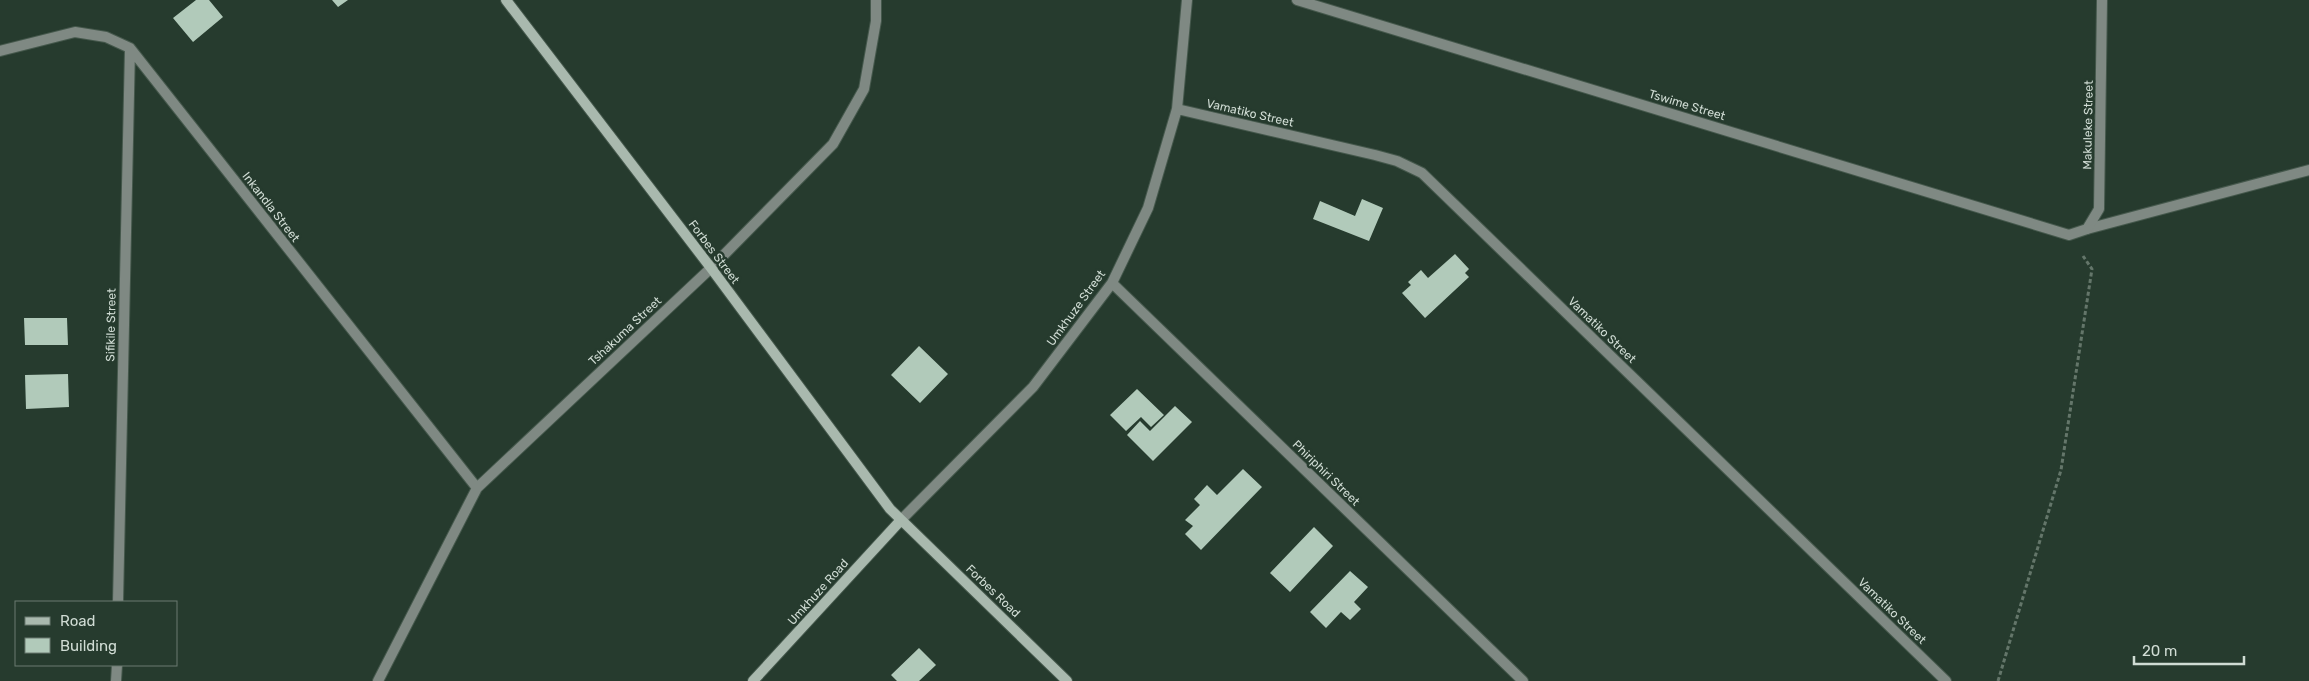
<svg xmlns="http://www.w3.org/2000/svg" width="2309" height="681" viewBox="0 0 2309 681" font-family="Rubik,sans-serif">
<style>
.building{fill:#b1caba}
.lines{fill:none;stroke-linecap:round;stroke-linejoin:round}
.lane-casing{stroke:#45584c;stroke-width:12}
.street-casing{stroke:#45584c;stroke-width:12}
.secondary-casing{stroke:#45584c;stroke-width:12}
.path{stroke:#64766a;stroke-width:3;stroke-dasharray:4 2.5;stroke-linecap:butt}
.lane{stroke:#7f8983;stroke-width:10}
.street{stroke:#7f8983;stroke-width:10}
.secondary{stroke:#a9b9ae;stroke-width:10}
.labels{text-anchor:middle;stroke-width:5;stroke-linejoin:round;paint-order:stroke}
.street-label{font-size:12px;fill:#d0dcd4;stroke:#263b2e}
</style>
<rect width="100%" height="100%" fill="#263b2e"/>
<path class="building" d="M 196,0 L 209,0 L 223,17 L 193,42 L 173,18 Z
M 332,0 L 348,0 L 338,7 Z
M 1362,199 L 1383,208 L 1369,241 L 1313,219 L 1320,201 L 1355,216 Z
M 1455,254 L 1469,269 L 1465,273 L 1469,277 L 1425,318 L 1402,293 L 1411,285 L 1408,282 L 1421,270 L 1428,278 Z
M 24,318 L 67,318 L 68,345 L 25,345 Z
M 919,346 L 948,374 L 920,403 L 891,375 Z
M 68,374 L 69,407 L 26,409 L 25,375 Z
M 1137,389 L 1164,415 L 1151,427 L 1141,417 L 1126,431 L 1110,415 Z
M 1175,406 L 1192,422 L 1153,461 L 1127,435 L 1140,421 L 1150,431 Z
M 1243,469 L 1262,487 L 1201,550 L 1185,534 L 1193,526 L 1185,520 L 1200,505 L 1194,499 L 1207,485 L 1217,495 Z
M 1314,527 L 1333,546 L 1290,592 L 1270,573 Z
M 1350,571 L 1368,587 L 1354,602 L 1361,609 L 1350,620 L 1341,612 L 1326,628 L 1310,612 Z
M 919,648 L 936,665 L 919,681 L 897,681 L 891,675 Z"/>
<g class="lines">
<defs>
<path id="lane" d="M 2087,229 L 2309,170"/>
<path id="street" d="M 1297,0 L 2069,235 L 2087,229 L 2099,209 L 2102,0
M 0,51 L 75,32 L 106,37 L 130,48 L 477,488
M 1177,109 L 1375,155 L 1397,161 L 1422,173 L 1946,681
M 1112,283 L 1523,681
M 901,520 L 1033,387 L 1112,283 L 1148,208 L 1177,109 L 1187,0
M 118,602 L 130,48
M 116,681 L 117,665
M 378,681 L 477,488 L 711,268 L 833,144 L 864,89 L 876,21 L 876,0"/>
<path id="secondary" d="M 506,0 L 711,268 L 890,509 L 1067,681
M 753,681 L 901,520"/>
</defs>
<use href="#lane" class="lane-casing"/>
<use href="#street" class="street-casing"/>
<use href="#secondary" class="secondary-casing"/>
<path class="path" d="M 1998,681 L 2061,470 L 2092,269 L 2083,256"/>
<use href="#lane" class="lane"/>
<use href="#street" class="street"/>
<use href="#secondary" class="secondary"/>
</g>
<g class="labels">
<g class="street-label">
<text transform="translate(1687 105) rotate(17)" y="4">Tswime Street</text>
<text transform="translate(1250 113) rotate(13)" y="4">Vamatiko Street</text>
<text transform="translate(2088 125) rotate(-89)" y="4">Makuleke Street</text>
<text transform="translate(271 207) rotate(52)" y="4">Inkandla Street</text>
<text transform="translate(714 252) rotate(53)" y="4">Forbes Street</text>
<text transform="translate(1076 308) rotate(-54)" y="4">Umkhuze Street</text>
<text transform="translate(111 325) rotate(-89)" y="4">Sifikile Street</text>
<text transform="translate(1602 330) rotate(44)" y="4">Vamatiko Street</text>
<text transform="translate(625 331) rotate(-43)" y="4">Tshakuma Street</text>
<text transform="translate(1326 473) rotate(44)" y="4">Phiriphiri Street</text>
<text transform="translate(993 591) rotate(44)" y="4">Forbes Road</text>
<text transform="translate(818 592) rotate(-48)" y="4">Umkhuze Road</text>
<text transform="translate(1892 611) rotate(44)" y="4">Vamatiko Street</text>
</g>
</g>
<rect x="15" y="601" width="162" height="65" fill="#263b2e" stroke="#6a7b70"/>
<rect x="25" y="617" width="25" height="8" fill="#a9b9ae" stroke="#6a7b70"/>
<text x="60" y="626" font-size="15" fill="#d0dcd4">Road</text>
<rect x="25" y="638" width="25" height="15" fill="#b1caba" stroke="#6a7b70"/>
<text x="60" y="651" font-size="15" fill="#d0dcd4">Building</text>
<path d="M2134 656v8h110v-8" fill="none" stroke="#d0dcd4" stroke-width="2.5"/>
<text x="2142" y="656" font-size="15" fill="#d0dcd4" stroke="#263b2e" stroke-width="4" paint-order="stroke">20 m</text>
</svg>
